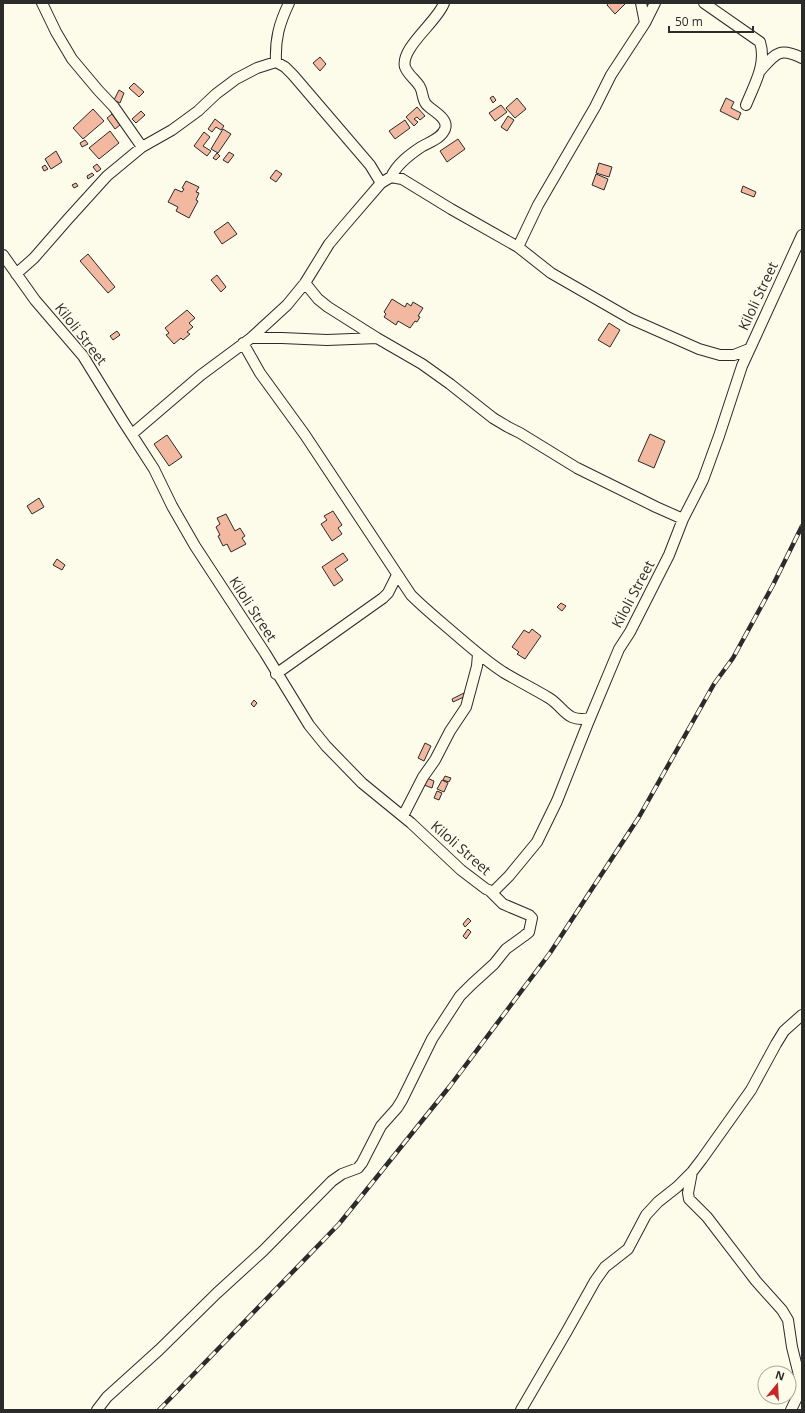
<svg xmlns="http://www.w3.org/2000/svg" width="805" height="1413" viewBox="0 0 805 1413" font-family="'Open Sans',sans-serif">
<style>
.building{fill:#f2b8a0;stroke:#2b2b2b}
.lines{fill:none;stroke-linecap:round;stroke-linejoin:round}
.street-casing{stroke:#2b2b2b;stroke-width:12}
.street{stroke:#fdfbea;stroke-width:10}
.rail-casing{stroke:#2b2b2b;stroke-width:4.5}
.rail{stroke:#fdfbea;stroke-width:3;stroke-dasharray:9;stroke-linecap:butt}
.labels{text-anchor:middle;stroke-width:3;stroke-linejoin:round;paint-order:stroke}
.street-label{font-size:14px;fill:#2b2b2b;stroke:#fdfbea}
</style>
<rect width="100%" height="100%" fill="#fdfbea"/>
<path class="building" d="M 608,3 L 626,3 L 615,14 L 607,5 Z
M 320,57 L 326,64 L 320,71 L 313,63 Z
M 134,83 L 144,92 L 139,97 L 129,88 Z
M 119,90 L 124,93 L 120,103 L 114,100 Z
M 493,96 L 496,100 L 493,103 L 490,98 Z
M 517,98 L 526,109 L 515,118 L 506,108 Z
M 726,98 L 734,102 L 731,108 L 741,113 L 738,120 L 720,111 Z
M 501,105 L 507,112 L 495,121 L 489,113 Z
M 417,107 L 425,116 L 420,120 L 417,117 L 414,119 L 418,122 L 414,126 L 406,117 Z
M 93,109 L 104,121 L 83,139 L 73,128 Z
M 141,111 L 145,115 L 136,123 L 132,119 Z
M 112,114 L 120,125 L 115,129 L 107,118 Z
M 508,116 L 514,120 L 507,131 L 501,127 Z
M 215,119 L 224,126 L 221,130 L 216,127 L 212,132 L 208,129 Z
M 405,120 L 410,128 L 395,139 L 389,131 Z
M 223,129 L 231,134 L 218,153 L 211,149 Z
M 110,131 L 119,143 L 99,159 L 89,148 Z
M 204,132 L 210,137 L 203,146 L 211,151 L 207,156 L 194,146 Z
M 458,139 L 465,149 L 447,162 L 440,151 Z
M 85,140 L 88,144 L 82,147 L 80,143 Z
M 56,151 L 62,162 L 51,169 L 45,159 Z
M 229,152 L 234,155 L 228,163 L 223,160 Z
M 217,153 L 220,156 L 216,160 L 213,158 Z
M 599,163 L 612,167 L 609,177 L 596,173 Z
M 97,164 L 101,169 L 97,172 L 93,167 Z
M 45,165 L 48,169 L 44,171 L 42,167 Z
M 276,170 L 282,174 L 276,182 L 270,178 Z
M 92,173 L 94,175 L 88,179 L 87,176 Z
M 596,174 L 608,179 L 604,190 L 592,185 Z
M 186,181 L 199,187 L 196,192 L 199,193 L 196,200 L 198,201 L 189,218 L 176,211 L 178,207 L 168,202 L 175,189 L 182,192 L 184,189 L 182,188 Z
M 76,183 L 78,186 L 74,188 L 72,185 Z
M 743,186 L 756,192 L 754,197 L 741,192 Z
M 228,222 L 237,234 L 222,244 L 214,232 Z
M 88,254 L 115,287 L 108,293 L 80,261 Z
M 217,275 L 226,287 L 221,292 L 211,280 Z
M 392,299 L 405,307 L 407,303 L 411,306 L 413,302 L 423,308 L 418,316 L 420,317 L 417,322 L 415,321 L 410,328 L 398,321 L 396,325 L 384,317 L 386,314 L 384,312 Z
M 187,310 L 195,318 L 189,323 L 193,327 L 187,332 L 190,334 L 183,340 L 181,338 L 174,344 L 166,335 L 169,333 L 165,328 Z
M 609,323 L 620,330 L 610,347 L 598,340 Z
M 117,331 L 120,335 L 113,340 L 110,336 Z
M 650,434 L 665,441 L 654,468 L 638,461 Z
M 167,435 L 182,457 L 169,466 L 154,444 Z
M 39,498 L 44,507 L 32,514 L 27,506 Z
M 333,511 L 342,525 L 338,528 L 342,534 L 332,541 L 321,524 L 327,520 L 324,516 Z
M 226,514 L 235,531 L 240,528 L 245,536 L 242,538 L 246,544 L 231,552 L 227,544 L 223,546 L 218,536 L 220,535 L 216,527 L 220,524 L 217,518 Z
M 343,553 L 348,560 L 335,569 L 343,580 L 334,586 L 322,567 Z
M 57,559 L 65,565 L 62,570 L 53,565 Z
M 561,603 L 566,606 L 562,611 L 557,607 Z
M 532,629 L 541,636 L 525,659 L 517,654 L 519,652 L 512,647 L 524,630 L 529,633 Z
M 464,693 L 466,696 L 453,702 L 452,699 Z
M 254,700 L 257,703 L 254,707 L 251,704 Z
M 425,743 L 431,746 L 424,761 L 418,758 Z
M 445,776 L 451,778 L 449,782 L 443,780 Z
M 427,778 L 434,781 L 432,788 L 424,785 Z
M 442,780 L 448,783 L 444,792 L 437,789 Z
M 437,791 L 442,793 L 439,800 L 434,798 Z
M 468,918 L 471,921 L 465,927 L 463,924 Z
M 468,929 L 471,932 L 466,939 L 463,936 Z"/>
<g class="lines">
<defs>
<path id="street" d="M 42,3 L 56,32 L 72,59 L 98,90 L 114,107 L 142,147
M 704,3 L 760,42 C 767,64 754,85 746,105
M 645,23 L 655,3
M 276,62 C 275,39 279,24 289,3
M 760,71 C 776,53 779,47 802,58
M 391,177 C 397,164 409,155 421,147 C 429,142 441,139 445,129 C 449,118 432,111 426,104 C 422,99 423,92 420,87 C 416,80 408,75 405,67 C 400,48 438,21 444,3
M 518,247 L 538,205 L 595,107 L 611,75 L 645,23 L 641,3
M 3,255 L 35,300 L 83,356 L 123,421 L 154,469 L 172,506 L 195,546 L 265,653 L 309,725 L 326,746 L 362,783 L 411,823 L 461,870 L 486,889 L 491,891 L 495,890 L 509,876 L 537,842 L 557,801 L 588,723 L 619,649 L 630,632 L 669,555 L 683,519 L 703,480 L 719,436 L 742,366 L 802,235
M 16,274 L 34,258 L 68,219 L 107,176 L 142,147 L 172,130 L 198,111 L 216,94 L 236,79 L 257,68 L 276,62 L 285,67 L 293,75 L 370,165 L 381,183
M 305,283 L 318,299 L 328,307 L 377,338 L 422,364 L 450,384 L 493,418 L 508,427 L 520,433 L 577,468 L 656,507 L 683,519
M 251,338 L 282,338 L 327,340 L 377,338
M 243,343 L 260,373 L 305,435 L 411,595 C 425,609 440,621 455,634 C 470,647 486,661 503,672 C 518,681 534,689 549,698 C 565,708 566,723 590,718
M 132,434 L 201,375 L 251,338 L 287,305 L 305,283 L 329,244 L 344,226 L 381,183 L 391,177 L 402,179 L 451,209 L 518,247 L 551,273 L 631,319 L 699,349 L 720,355 L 734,355 L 749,349
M 276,674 L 383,598 L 388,593 L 397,575
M 403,816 L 423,777 L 435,760 L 450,731 L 466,707 L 477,666 L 478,654
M 692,1172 L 688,1193 L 689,1199 L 707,1217 L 756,1281 L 782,1310 L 788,1320 L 792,1347 L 801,1383 L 801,1389 L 791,1410
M 97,1410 L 107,1397 L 159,1350 L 217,1293 L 263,1251 L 332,1181 L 342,1174 L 358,1168 L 362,1163 L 381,1126 L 397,1108 L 402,1100 L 432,1039 L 460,996 L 472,984 L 494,964 L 506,949 L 524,936 L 529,932 L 532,918 L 529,915 L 503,904 L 489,890
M 521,1410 L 567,1331 L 595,1281 L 605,1267 L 628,1249 L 646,1215 L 658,1202 L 677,1187 L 692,1172 L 702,1159 L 751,1090 L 776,1044 L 784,1031 L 802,1015"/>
</defs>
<use href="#street" class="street-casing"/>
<use href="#street" class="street"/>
<defs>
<path id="rail" d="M 159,1410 L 339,1224 L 450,1086 L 550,953 L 639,817 L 714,684 L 733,658 L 773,585 L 802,526"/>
</defs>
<use href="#rail" class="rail-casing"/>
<use href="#rail" class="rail"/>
</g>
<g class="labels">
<g class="street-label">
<text transform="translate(758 296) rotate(-65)" y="5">Kiloli Street</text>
<text transform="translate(81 334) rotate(52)" y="5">Kiloli Street</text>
<text transform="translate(633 594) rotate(-62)" y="5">Kiloli Street</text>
<text transform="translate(253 609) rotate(57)" y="5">Kiloli Street</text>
<text transform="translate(461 848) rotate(41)" y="5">Kiloli Street</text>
</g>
</g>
<rect width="805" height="1413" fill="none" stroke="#2b2b2b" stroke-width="8"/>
<g transform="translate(777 1385) rotate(18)"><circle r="19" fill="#fdfbea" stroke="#a9a89e"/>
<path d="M0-3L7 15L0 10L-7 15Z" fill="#c62828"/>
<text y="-6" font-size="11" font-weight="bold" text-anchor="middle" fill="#2b2b2b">N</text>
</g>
<path d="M669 26v6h84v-6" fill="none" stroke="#2b2b2b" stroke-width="2"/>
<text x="675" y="26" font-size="12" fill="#2b2b2b" stroke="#fdfbea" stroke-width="3" paint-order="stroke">50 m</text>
</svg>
